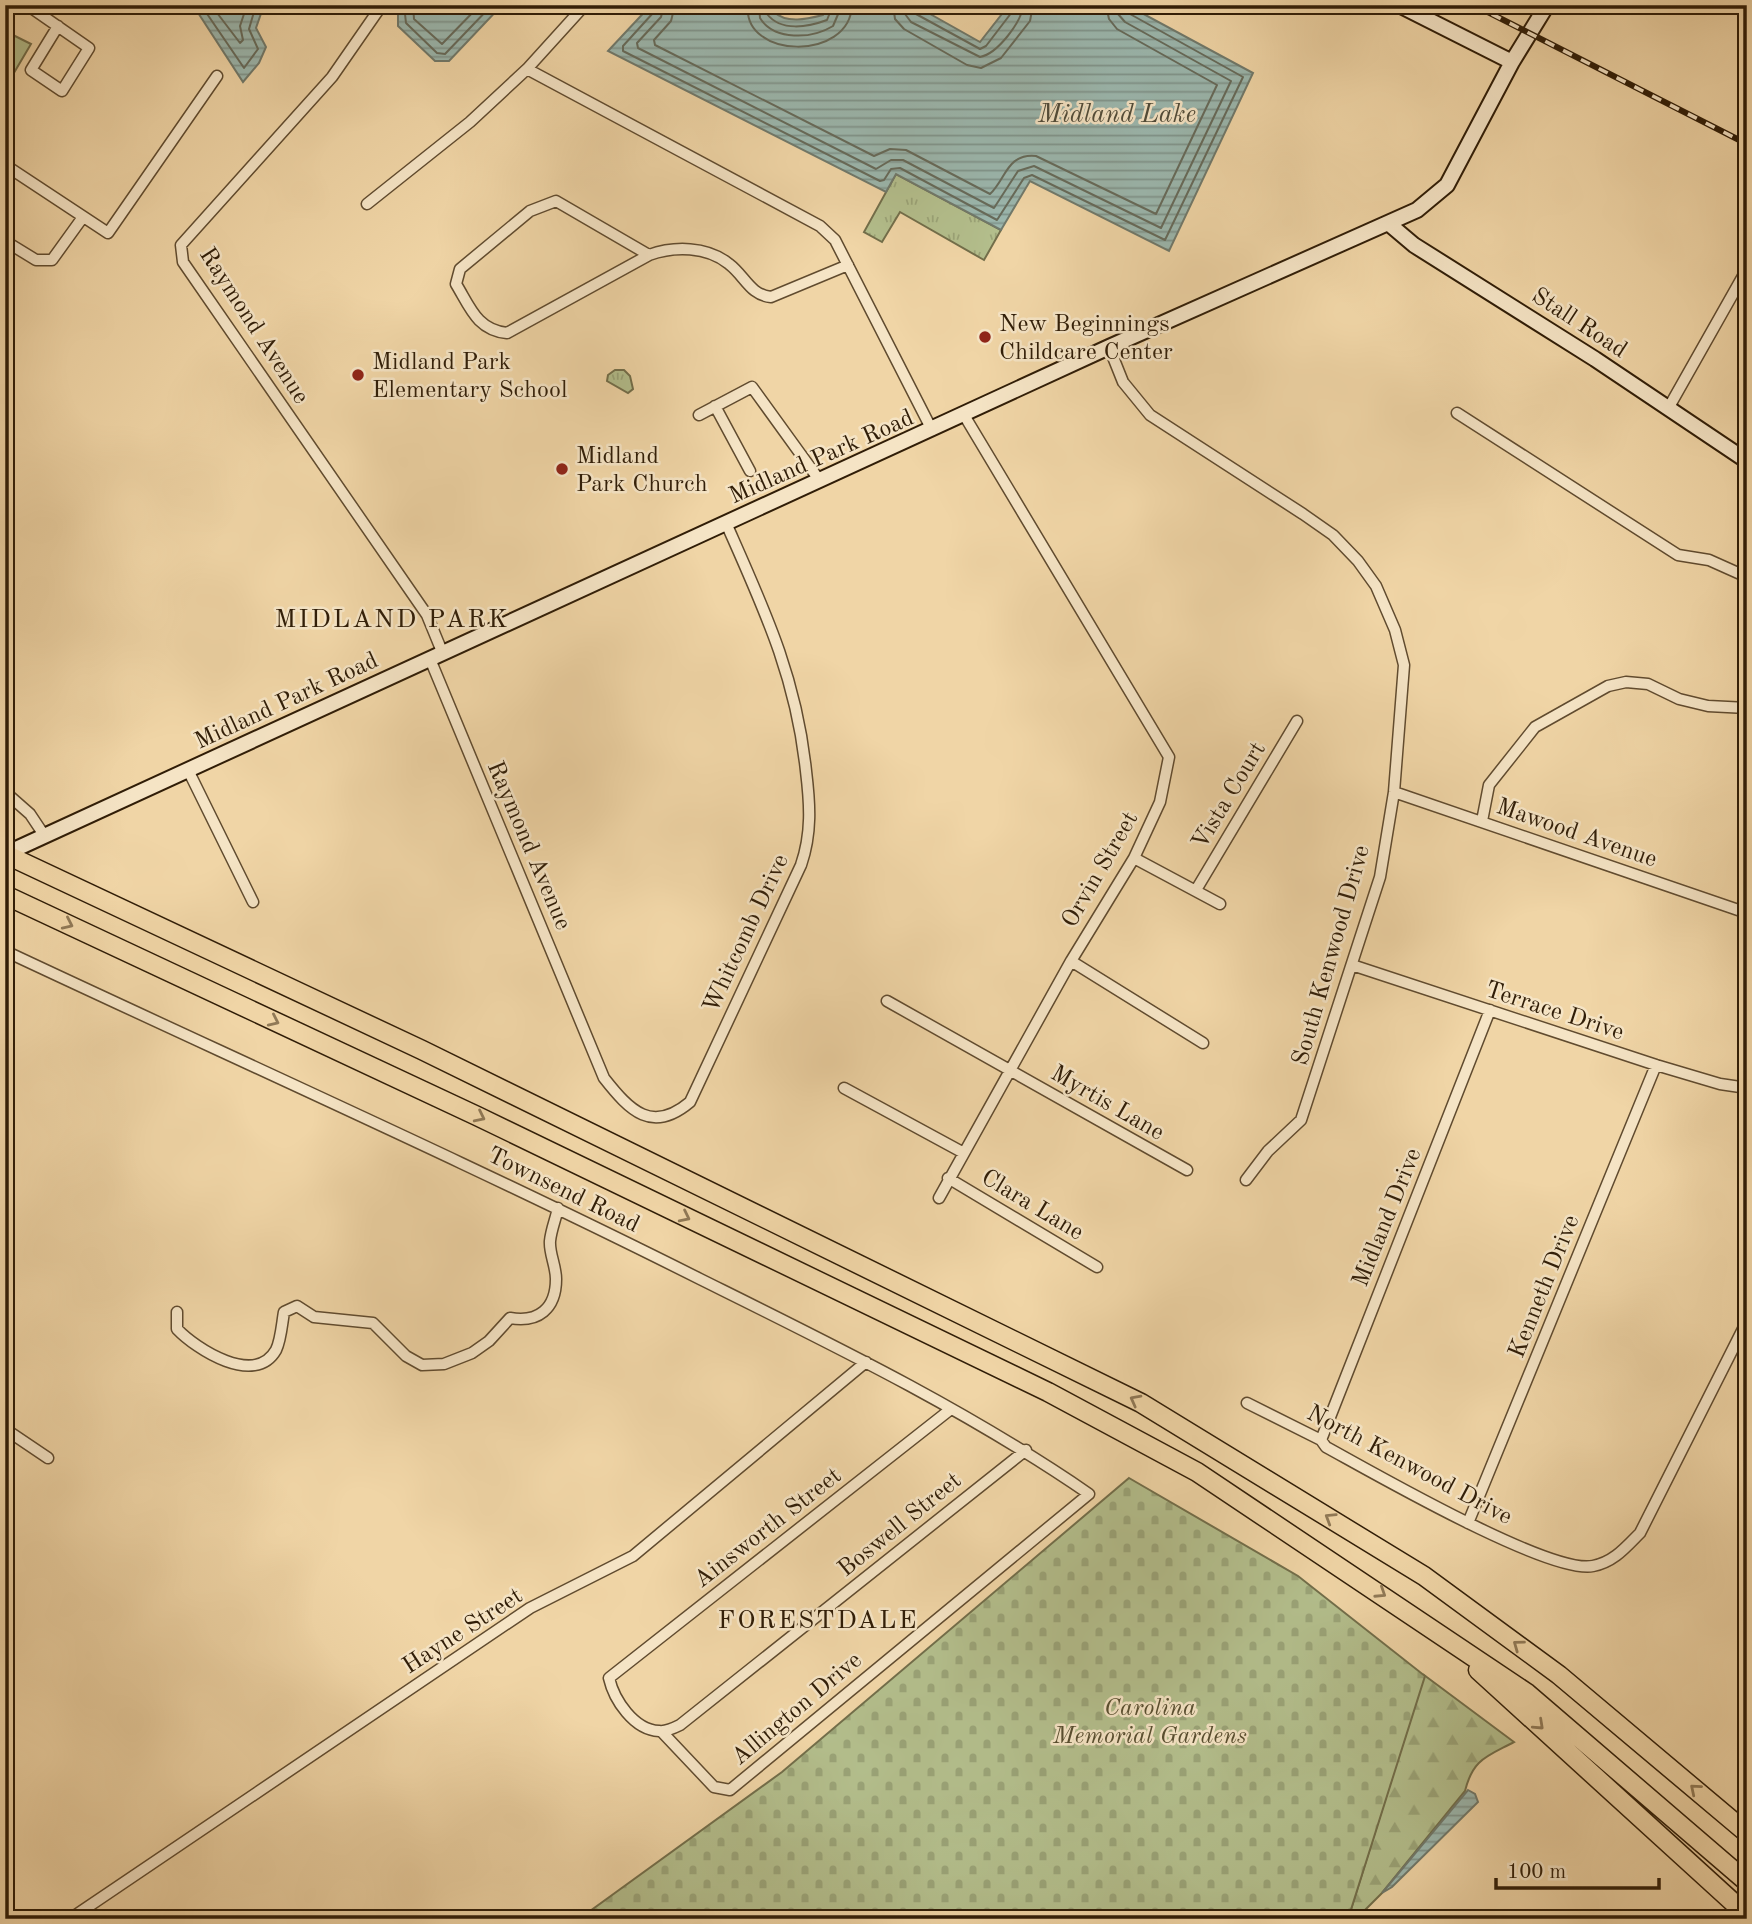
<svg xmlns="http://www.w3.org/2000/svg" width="1752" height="1924" viewBox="0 0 1752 1924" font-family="'Old Standard TT',serif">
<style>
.forest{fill:url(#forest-firs);stroke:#726e4a;stroke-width:2}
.cemetery{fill:url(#cemetery-stones);stroke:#726e4a;stroke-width:2}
.park{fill:url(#park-tufts);stroke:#726e4a;stroke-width:2}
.water{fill:url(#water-rules);stroke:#70796b;stroke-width:2}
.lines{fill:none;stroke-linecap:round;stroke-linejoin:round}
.shore{stroke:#666a5a;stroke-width:2}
.street-casing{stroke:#604b2f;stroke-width:13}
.secondary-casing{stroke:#301d07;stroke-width:18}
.highway-casing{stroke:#301d07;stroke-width:21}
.street{stroke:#f5e4c5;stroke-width:10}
.secondary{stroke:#f5e4c5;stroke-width:14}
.highway{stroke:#f0d5a6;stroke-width:18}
.rail-casing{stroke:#301d07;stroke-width:6}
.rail{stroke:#f5e4c5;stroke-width:3.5;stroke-dasharray:10;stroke-linecap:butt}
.oneway{stroke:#907956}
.poi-dot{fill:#8f2418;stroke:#f5e4c5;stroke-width:2.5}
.labels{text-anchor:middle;stroke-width:5;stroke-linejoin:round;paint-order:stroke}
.street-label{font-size:24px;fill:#301d07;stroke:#f5e4c5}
.poi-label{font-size:24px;fill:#301d07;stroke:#f5e4c5;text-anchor:start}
.park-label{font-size:24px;font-style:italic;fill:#574d2f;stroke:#f5e4c5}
.water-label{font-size:26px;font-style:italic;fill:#504b39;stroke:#f5e4c5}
.neighbourhood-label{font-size:26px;letter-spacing:2px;fill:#301d07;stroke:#f5e4c5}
</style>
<defs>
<pattern id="forest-firs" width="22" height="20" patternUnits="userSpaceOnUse" patternTransform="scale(1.75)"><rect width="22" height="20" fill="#b3be8c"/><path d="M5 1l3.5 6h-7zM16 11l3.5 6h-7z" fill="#9aa377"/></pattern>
<pattern id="cemetery-stones" width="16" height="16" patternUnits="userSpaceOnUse" patternTransform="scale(1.75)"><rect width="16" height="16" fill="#b3be8c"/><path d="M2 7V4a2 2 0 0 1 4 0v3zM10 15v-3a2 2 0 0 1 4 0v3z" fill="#9aa377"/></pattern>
<pattern id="park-tufts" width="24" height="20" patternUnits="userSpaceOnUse" patternTransform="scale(1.75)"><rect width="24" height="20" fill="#b3be8c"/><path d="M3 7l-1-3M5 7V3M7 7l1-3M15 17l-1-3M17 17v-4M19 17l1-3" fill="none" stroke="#9aa377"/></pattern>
<pattern id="water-rules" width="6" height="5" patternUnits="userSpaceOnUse" patternTransform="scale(1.75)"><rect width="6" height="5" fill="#9bb7ae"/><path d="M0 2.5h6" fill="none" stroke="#7f948c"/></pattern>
</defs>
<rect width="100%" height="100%" fill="#f0d5a6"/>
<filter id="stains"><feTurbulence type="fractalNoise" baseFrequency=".00286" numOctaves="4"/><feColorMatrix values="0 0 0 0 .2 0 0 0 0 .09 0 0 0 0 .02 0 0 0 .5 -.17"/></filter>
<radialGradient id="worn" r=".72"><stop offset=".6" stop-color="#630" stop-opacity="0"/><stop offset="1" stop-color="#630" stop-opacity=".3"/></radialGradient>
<path class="forest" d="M 5,31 L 31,44 L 5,88 Z
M 1424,1675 L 1514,1742 C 1486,1757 1473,1759 1465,1791 L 1382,1893 L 1356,1919 L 1348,1919 Z"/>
<path class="cemetery" d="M 1129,1478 L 1298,1576 L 1425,1676 L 1348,1919 L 579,1919 L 782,1772 Z"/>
<path class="park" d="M 896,174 L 1001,230 L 984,260 L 900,212 L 882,242 L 864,232 Z
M 615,370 L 624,370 L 630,376 L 633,389 L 628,393 L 607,381 L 608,375 Z"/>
<path class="water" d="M 193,5 L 264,5 L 256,28 L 266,47 L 259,63 L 243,82 Z
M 502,5 L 449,61 L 435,61 L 398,26 L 398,5 Z
M 651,5 L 777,5 L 774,12 C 787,24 807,19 823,15 L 827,5 L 914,5 L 980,42 L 1009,5 L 1127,5 L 1253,73 L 1169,251 L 1030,181 L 1001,230 L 896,174 L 886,192 L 608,51 Z
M 1468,1790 L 1475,1794 L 1478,1802 L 1392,1887 L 1382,1893 Z"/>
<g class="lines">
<path class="shore" d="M 201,5 L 244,68 L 258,49 L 249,29 L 256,5
M 211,5 L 240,43 L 243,40 L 240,26 L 247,5
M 404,5 L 406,23 L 437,53 L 445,54 L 492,5
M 413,5 L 414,19 L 442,44 L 480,5
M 655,5 L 653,13 L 623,46 L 623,51 L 880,181 L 884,180 L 891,169 L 900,168 L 997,220 L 1024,178 L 1032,175 L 1165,240 L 1243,77 L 1130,14 L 1126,5
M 664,5 L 661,17 L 637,43 L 638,48 L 876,169 L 891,160 L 903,160 L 994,208 L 1018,171 L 1034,166 L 1161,228 L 1231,81 L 1125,22 L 1118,14 L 1117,5
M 675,5 L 671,21 L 654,40 L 655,45 L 874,156 L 890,149 L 906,150 L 990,194 C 1006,179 1007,153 1036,156 L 1156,214 L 1217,85 L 1117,29 L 1109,19 L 1106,5
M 748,5 C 742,59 850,62 852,5
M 759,5 L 760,18 C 774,41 812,39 833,26 L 842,5
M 769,5 L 767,14 C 781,32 808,27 827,20 L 833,5
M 893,5 L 895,19 L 904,29 L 967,65 L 981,68 L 1001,58 L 1030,21 L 1033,5
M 903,5 L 905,14 L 911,22 L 980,57 C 997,54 1022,22 1023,5
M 912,5 L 916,14 L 980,49 L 986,46 L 1012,12 L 1014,5"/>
<defs>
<path id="street" d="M 27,5 L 89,48 L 62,91 L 31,70 L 58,26
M 382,5 L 332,77 L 181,245 L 183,262 L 427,615 L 443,654
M 527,69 L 820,226 L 835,240 L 932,430
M 5,165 L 108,233 L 217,76
M 367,204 L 470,122 L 527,69 L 585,5
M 5,241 L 36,260 L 52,260 L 83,217
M 649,255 L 556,201 L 530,211 L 460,269 L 456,284 C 470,307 477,330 507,333 L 649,255 C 674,246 707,246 729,264 C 745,276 750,295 771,297 L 848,265
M 1109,347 L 1123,382 L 1150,415 L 1303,514 L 1333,535 L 1358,561 L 1376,586 L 1395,630 L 1404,665 L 1394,792 L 1380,877 L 1301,1120 L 1268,1151 L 1246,1180
M 715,406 L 750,471
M 1669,407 L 1747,269
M 1457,413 L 1678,555 L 1709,560 L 1747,577
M 699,415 L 752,387 L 820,481
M 5,554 L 5,587
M 430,659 L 604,1078 C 630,1111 652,1134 690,1102 L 801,865 C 812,833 810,804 806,771 C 796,676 764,609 726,523
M 188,770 L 253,902
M 5,792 L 30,814 L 44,835
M 1394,792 L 1747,913
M 1482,821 L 1489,785 L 1535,727 L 1608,686 L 1626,682 L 1648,684 L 1679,699 L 1708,706 L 1747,708
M 1134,858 L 1220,904
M 1196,890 L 1297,721
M 5,951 C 237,1060 471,1164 700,1279 C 833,1345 967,1410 1089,1494 L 730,1790 L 714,1787 L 662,1732
M 1071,961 L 1203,1043
M 1352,965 L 1656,1065 L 1720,1084 L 1747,1088
M 887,1001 L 1187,1170
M 844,1088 L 962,1152
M 948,1178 L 1097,1267
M 939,1198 L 1071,961 L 1134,858 L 1160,802 L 1169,757 L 964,415
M 177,1312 L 177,1329 C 196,1349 255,1387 276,1350 C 281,1340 282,1323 284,1312 L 297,1306 L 314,1317 L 373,1323 L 406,1356 L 422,1365 L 444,1364 L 472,1353 L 489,1341 L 510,1318 C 538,1323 556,1309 556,1279 C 556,1266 549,1253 550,1241 C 551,1230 556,1218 558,1208
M 1247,1403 L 1321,1440 L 1326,1447 C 1372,1472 1550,1575 1593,1566 C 1614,1562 1626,1547 1640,1533 L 1747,1321
M 951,1409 L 609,1678 C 614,1700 634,1730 659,1731 C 666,1732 674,1728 680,1725 L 1026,1450
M 5,1429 L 48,1458
M 1321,1440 L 1490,1010
M 1468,1523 L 1656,1065
M 70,1919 L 530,1608 L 633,1556 L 866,1362"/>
<path id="secondary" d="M 1399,5 L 1512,62
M 1388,223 L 1414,245 L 1595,359 L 1747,461
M 5,854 L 1109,347 L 1417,210 L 1447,185 L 1512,62 L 1547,5"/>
<path id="highway" d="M 5,854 L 422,1050 L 1141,1403 L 1424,1576 L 1559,1675 L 1747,1833
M 5,895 L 477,1116 L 1048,1392 L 1197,1472 L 1527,1693 L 1747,1882
M 1478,1670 L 1747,1915"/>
</defs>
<use href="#street" class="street-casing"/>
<use href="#secondary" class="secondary-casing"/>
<use href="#highway" class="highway-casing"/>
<use href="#street" class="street"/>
<use href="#secondary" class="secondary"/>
<use href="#highway" class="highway"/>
<defs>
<path id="rail" d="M 1474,5 L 1747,144"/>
</defs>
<use href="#rail" class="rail-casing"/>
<use href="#rail" class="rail"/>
</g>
<defs><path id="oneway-chevron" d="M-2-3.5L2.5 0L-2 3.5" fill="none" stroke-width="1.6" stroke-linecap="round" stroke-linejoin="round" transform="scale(1.75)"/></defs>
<g class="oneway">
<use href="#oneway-chevron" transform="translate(68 924) rotate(25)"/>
<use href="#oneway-chevron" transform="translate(274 1021) rotate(25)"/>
<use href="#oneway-chevron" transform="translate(480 1117) rotate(26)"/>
<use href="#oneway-chevron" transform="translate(685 1217) rotate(26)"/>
<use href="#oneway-chevron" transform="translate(1135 1400) rotate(-152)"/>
<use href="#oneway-chevron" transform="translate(1330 1518) rotate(-148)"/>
<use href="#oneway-chevron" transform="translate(1381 1593) rotate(33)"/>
<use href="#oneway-chevron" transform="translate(1518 1645) rotate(-144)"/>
<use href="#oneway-chevron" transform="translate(1539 1725) rotate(43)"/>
<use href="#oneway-chevron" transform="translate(1695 1789) rotate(-140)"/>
</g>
<g class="poi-dot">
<circle cx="985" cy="337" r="7"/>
<circle cx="358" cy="375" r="7"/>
<circle cx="562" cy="469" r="7"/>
</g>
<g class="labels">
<g class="street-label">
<text transform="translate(1580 322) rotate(33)" y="8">Stall Road</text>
<text transform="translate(255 325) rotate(57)" y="8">Raymond Avenue</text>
<text transform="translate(821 456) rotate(-24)" y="8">Midland Park Road</text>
<text transform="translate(286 700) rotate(-25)" y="8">Midland Park Road</text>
<text transform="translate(1228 795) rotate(-59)" y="8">Vista Court</text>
<text transform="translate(1577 832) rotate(19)" y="8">Mawood Avenue</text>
<text transform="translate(530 845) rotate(67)" y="8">Raymond Avenue</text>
<text transform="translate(1099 869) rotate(-60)" y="8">Orvin Street</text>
<text transform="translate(745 933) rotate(-65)" y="8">Whitcomb Drive</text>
<text transform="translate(1330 955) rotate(-74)" y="8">South Kenwood Drive</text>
<text transform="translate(1555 1010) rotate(18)" y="8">Terrace Drive</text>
<text transform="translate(1108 1102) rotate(30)" y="8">Myrtis Lane</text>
<text transform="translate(564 1189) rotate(26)" y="8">Townsend Road</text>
<text transform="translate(1033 1204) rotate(31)" y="8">Clara Lane</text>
<text transform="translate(1386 1217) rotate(-68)" y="8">Midland Drive</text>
<text transform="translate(1543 1286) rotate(-68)" y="8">Kenneth Drive</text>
<text transform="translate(1410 1464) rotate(28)" y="8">North Kenwood Drive</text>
<text transform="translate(899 1524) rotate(-39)" y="8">Boswell Street</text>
<text transform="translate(767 1527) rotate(-38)" y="8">Ainsworth Street</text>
<text transform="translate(462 1630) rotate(-33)" y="8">Hayne Street</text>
<text transform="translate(796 1708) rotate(-40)" y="8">Allington Drive</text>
</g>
<g class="poi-label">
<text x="999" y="331">New Beginnings<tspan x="999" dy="28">Childcare Center</tspan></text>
<text x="372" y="369">Midland Park<tspan x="372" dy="28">Elementary School</tspan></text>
<text x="576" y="463">Midland<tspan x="576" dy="28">Park Church</tspan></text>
</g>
<g class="park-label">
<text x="1150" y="1715">Carolina<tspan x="1150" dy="28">Memorial Gardens</tspan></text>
</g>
<g class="water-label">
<text x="1117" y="122">Midland Lake</text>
</g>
<g class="neighbourhood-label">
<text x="392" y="627">MIDLAND PARK</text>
<text x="818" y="1628">FORESTDALE</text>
</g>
</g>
<rect width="1752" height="1924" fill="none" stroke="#f0d5a6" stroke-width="28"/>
<rect x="7" y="7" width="1738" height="1910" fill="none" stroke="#301d07" stroke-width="3.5"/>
<rect x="14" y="14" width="1724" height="1896" fill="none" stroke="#301d07" stroke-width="2"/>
<path d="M1496 1878v10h163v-10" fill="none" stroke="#301d07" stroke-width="3.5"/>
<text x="1507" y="1878" font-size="21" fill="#301d07" stroke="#f5e4c5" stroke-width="5" paint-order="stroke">100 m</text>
<rect width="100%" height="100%" filter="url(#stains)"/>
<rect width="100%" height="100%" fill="url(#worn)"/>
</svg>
